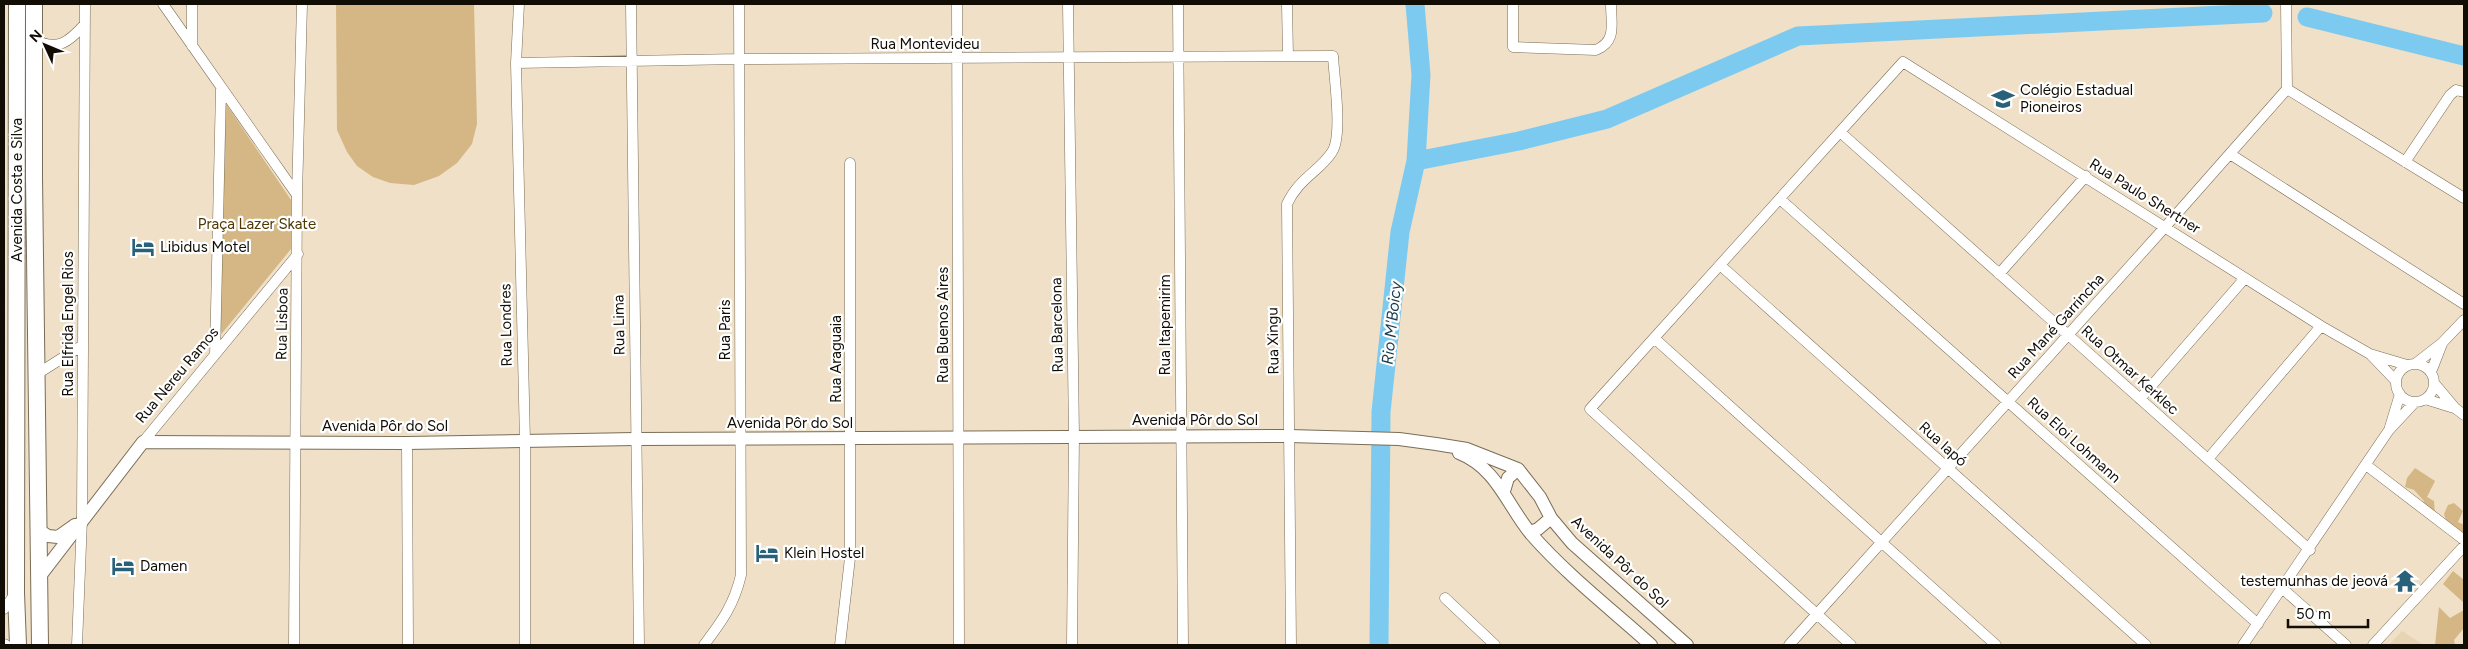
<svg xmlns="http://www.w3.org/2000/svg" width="2468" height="649" viewBox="0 0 2468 649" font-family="Figtree,sans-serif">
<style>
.built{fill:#e6d4b4}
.green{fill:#d4b784}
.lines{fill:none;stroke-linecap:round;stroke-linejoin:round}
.river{stroke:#7dcaf1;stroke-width:19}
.minor-casing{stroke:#7a6d56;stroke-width:11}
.tertiary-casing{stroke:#7a6d56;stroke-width:14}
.primary-casing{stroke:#7a6d56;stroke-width:18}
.minor{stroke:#fff;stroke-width:10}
.tertiary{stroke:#fff;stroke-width:12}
.primary{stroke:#fff;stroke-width:16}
.labels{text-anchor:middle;stroke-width:4.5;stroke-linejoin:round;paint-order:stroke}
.street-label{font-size:15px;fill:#110d05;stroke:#fff}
.poi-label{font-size:15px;fill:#110d05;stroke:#fff;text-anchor:start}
.park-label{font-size:15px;fill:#503800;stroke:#fff}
.water-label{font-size:16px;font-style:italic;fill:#173a4b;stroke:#fff}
</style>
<rect width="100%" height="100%" fill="#efe0c7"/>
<path class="built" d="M 2402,631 L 2422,644 L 2389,645 Z"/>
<path class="green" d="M 336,4 L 474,4 L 477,124 L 472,144 L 457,163 L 439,176 L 414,185 L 390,183 L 373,177 L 357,166 L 347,152 L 337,130 Z
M 226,104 L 291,200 L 291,249 L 219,337 Z
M 2415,468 L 2435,481 L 2427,497 L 2434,501 L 2435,514 L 2420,506 L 2424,501 L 2414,490 L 2405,487 L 2407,478 Z
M 2454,503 L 2463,511 L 2458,522 L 2464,525 L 2464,537 L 2446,520 L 2444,514 L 2448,505 Z
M 2453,571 L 2464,580 L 2464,603 L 2443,584 Z
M 2439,607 L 2450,618 L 2464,610 L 2464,628 L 2454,640 L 2455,645 L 2435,645 Z"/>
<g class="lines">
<path class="river" d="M 2307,17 L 2464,56
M 1416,161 L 1519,141 L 1607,119 L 1798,36 L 2263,13
M 1379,645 L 1381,412 L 1400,232 L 1416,161 L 1421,75 L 1415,4"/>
<defs>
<path id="minor" d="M 163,4 L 297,195
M 192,4 L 192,46
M 519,4 L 516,63 L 525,441 L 525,645
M 631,4 L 639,645
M 957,4 L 959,645
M 1068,4 L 1074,436 L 1072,645
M 1178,4 L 1183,645
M 1287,4 L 1288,56
M 1513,4 L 1513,47 L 1596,50 C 1617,41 1611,24 1611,4
M 34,39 C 57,52 69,42 85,24
M 516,63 L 740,59 L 1333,56 C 1334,77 1343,136 1332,152 C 1319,172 1299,178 1287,204 L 1291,645
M 2287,89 L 2464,198
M 1840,132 L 2310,550
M 2230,154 L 2464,304
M 2405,162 L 2450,95 L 2456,90 L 2464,92
M 1780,199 L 2258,624
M 1720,265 L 2146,645
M 1999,274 L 2086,176
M 1654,338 L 1996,645
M 215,355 L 221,89
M 2371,355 L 2396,381
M 2415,364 L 2442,343 L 2464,320
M2396 383a19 19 0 1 1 38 0a19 19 0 1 1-38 0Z
M 2431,372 L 2442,344
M 37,374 L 83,345
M 2434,383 L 2455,408 L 2464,415
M 2140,399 L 2245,278
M 2425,399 L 2454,408
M 2390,427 L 2400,394
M 143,442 L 298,254
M 407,443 L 408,645
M 2208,459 L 2321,326
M 2366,465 L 2464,540
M 2283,589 L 2346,645
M 1445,598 L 1495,645
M 4,609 L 15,594
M 4,644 L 6,645
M 77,645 L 82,519 L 85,4
M 294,645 L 297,195 L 302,4
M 704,645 C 722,621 734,605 741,575 L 739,4
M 840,645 L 850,558 L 850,163
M 1789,645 L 2166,226 L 2287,89 L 2286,4
M 1851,645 L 1590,409 L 1903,62 L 2321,326 L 2370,354 L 2407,365
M 2243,645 L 2389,430 L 2415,402
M 2373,645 L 2464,546"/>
<path id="tertiary" d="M 1459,453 C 1497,468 1507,505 1531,534 C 1567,575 1611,609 1651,645
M 1504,491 L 1508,478 L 1518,469
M 39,530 L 48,536 L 58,537 L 75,525
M 1530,532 L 1538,529 L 1551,518
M 40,576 L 143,442 L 407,443 L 635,439 L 1289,436 L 1399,439 L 1436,444 L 1467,449 L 1518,469 L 1540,497 L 1551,518 L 1572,543 L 1687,645"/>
<path id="primary" d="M 17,4 L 16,593 L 18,645
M 34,4 L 34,178 L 40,645"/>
</defs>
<use href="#minor" class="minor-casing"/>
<use href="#tertiary" class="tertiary-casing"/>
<use href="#primary" class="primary-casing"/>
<use href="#minor" class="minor"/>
<use href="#tertiary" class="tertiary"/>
<use href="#primary" class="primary"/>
</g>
<defs>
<symbol id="school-bare" viewBox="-9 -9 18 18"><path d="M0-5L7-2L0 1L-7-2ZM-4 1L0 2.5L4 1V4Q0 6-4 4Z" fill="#29617b" stroke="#fff" stroke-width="2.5" paint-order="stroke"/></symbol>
<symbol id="hotel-bare" viewBox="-9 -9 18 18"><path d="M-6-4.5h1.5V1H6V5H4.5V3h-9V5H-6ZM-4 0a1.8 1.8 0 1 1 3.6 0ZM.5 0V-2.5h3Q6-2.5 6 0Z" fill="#29617b" stroke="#fff" stroke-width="2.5" paint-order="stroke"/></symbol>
<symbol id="temple-bare" viewBox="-9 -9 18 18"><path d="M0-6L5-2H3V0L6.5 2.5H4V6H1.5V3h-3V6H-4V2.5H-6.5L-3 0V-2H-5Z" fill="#29617b" stroke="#fff" stroke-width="2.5" paint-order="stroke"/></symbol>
</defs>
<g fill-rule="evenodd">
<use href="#school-bare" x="1987" y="83" width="32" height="32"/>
<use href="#hotel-bare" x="127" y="231" width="32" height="32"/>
<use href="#hotel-bare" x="751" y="537" width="32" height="32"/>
<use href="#hotel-bare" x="107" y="550" width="32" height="32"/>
<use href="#temple-bare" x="2389" y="565" width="32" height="32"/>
</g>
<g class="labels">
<g class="street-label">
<text x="925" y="49">Rua Montevideu</text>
<text transform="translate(17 190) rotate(-90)" y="5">Avenida Costa e Silva</text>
<text transform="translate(2145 196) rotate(32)" y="5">Rua Paulo Shertner</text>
<text transform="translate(68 324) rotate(-90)" y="5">Rua Elfrida Engel Rios</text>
<text transform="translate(282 324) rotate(-89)" y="5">Rua Lisboa</text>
<text transform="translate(506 325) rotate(-91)" y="5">Rua Londres</text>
<text transform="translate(619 325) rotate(-91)" y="5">Rua Lima</text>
<text transform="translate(943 325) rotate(-90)" y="5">Rua Buenos Aires</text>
<text transform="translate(1057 325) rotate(-91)" y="5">Rua Barcelona</text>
<text transform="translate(1165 325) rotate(-90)" y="5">Rua Itapemirim</text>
<text transform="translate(2056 326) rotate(-48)" y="5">Rua Mané Garrincha</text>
<text transform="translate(725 330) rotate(-90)" y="5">Rua Paris</text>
<text transform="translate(1273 341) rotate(-91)" y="5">Rua Xingu</text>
<text transform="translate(836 359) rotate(-90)" y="5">Rua Araguaia</text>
<text transform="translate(2130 370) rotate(42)" y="5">Rua Otmar Kerklec</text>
<text transform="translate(177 375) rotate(-50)" y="5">Rua Nereu Ramos</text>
<text x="1195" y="425">Avenida Pôr do Sol</text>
<text x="790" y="428">Avenida Pôr do Sol</text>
<text x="385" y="431">Avenida Pôr do Sol</text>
<text transform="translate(2074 440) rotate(42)" y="5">Rua Eloi Lohmann</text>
<text transform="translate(1943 444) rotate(42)" y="5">Rua Iapó</text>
<text transform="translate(1620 562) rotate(43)" y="5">Avenida Pôr do Sol</text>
</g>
<g class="poi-label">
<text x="2020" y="95">Colégio Estadual<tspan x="2020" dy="17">Pioneiros</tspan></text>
<text x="160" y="252">Libidus Motel</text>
<text x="784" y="558">Klein Hostel</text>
<text x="140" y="571">Damen</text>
<text x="2388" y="586" text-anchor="end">testemunhas de jeová</text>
</g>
<g class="park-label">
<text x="257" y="229">Praça Lazer Skate</text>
</g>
<g class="water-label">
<text transform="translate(1391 323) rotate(-84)" y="6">Rio M'Boicy</text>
</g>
</g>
<rect width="2468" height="649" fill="none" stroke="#110d05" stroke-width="10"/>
<g transform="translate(45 45) rotate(314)" stroke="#ffffff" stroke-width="4" paint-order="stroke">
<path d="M0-4L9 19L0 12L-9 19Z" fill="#110d05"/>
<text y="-8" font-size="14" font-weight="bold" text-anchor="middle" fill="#110d05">N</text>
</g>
<path d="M2288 619v8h80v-8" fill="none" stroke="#110d05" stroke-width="2.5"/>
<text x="2296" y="619" font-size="15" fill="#110d05" stroke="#ffffff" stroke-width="4" paint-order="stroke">50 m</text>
</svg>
